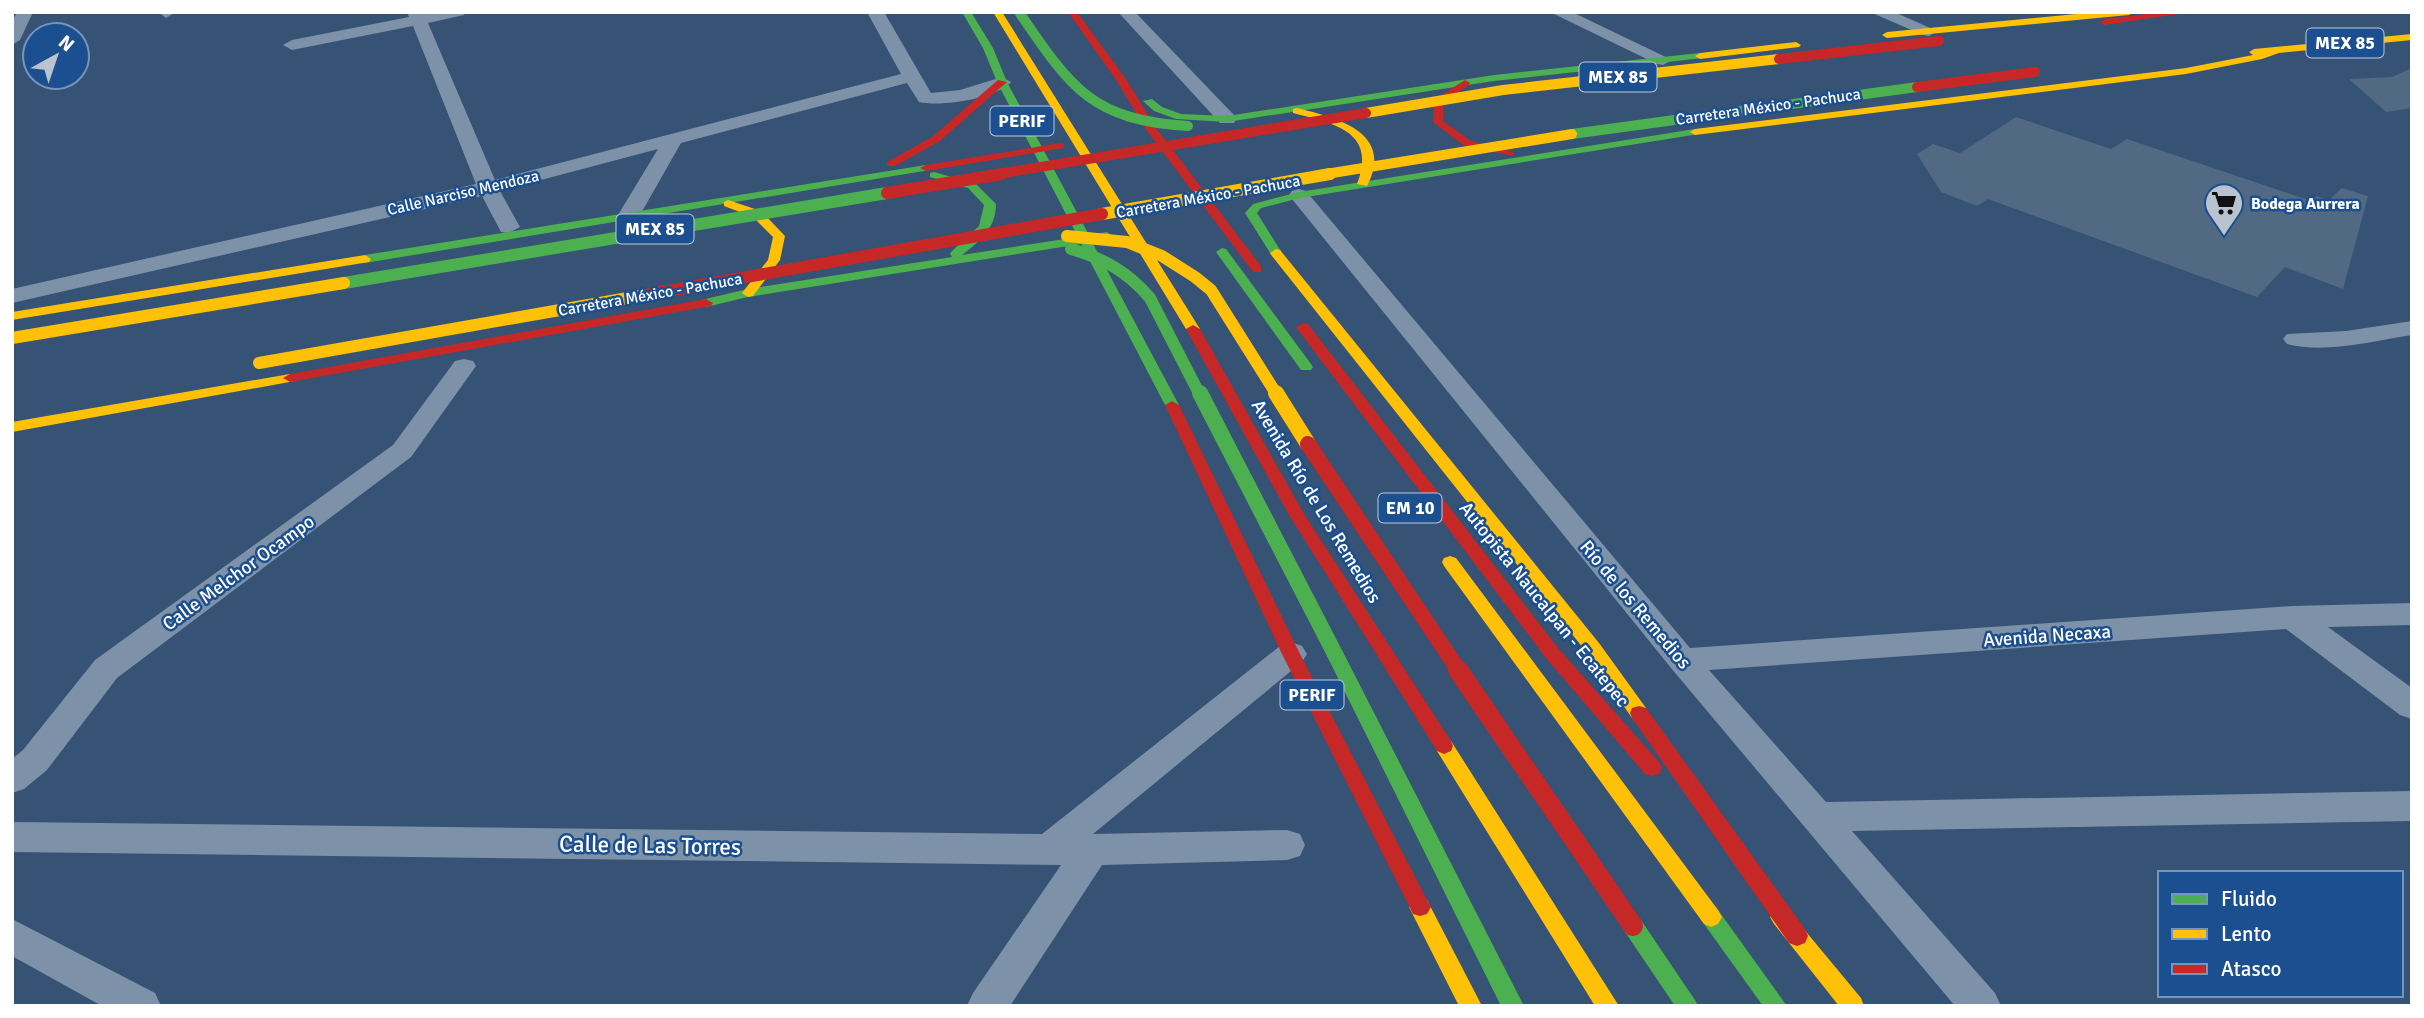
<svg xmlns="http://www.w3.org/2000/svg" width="2424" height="1018" viewBox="0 0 2424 1018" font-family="Signika,sans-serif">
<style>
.building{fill:#526984}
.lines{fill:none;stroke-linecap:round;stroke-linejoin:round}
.street{fill:#7d92a8;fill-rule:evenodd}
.fast{fill:#4caf50;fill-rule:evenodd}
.slow{fill:#ffc107;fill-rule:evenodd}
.jam{fill:#c62828;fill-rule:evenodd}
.fast-bridge-far3{stroke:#4caf50;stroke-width:10}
.fast-bridge-far2{stroke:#4caf50;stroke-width:12}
.fast-bridge-far1{stroke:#4caf50;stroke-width:16}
.fast-bridge{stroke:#4caf50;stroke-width:20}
.slow-bridge-far2{stroke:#ffc107;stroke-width:10}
.slow-bridge-far1{stroke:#ffc107;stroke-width:12}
.slow-bridge{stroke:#ffc107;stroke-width:16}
.jam-bridge-far3{stroke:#c62828;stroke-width:10}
.jam-bridge-far2{stroke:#c62828;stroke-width:12}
.jam-bridge-far1{stroke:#c62828;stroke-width:16}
.jam-bridge{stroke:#c62828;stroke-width:20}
.labels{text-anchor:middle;stroke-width:5;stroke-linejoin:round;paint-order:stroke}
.far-street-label{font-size:16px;fill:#fff;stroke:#1b4f8f}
.far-poi-label{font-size:16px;font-weight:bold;fill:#fff;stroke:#1b4f8f;text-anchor:start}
.shield{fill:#1b4f8f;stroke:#bbcadd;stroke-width:2}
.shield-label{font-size:18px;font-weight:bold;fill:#fff}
.street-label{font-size:19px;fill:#fff;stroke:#1b4f8f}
.near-street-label{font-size:23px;fill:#fff;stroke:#1b4f8f}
</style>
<rect width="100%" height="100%" fill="#365274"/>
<path class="building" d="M 2412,68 L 2412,108 L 2386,112 L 2349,79 L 2392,77 Z
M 2016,117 L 2111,149 L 2127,139 L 2311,201 L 2316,196 L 2329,200 L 2342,188 L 2368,196 L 2343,289 L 2285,267 L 2257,297 L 1988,199 L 1977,206 L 1941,192 L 1917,154 L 1933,144 L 1960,153 Z"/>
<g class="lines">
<path class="street" d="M 17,12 L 33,12 L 20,40 L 12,45 L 12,22 Z
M 158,12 L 174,12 L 174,13 L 166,18 Z
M 407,12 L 466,12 L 464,15 L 428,23 L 495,180 L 901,74 L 867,12 L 884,12 L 931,93 L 960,90 L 1002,77 L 1011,82 C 996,99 940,107 919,102 L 907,83 L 681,143 L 640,215 L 629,221 L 618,215 L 658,149 L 500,191 L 520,227 L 509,233 L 501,232 L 482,196 L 12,303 L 12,289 L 476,184 L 413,26 L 292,50 L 283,45 L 292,40 L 409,17 Z
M 1118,12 L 1135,12 L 1234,115 L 1236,119 L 1234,123 L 1220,123 Z
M 1550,12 L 1572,12 L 1672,60 L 1663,65 L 1657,64 Z
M 1870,12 L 1894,12 L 1937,31 L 1929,36 L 1923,35 Z
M 1299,189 L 1306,191 L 1690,648 L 2292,606 L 2412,603 L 2412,625 L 2328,627 L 2412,688 L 2412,719 L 2400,715 L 2286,629 L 1709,670 L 1826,802 L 2412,791 L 2412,821 L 1852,831 L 1995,993 L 2001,1006 L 1955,1006 L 1671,668 L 1292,199 L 1289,195 L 1292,191 Z
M 2412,321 L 2412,335 C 2373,341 2326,354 2287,344 L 2283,339 L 2287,334 L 2346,331 Z
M 464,359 L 473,361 L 476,366 L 411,457 L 117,678 L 47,770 L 24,789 L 12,793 L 12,759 L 23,750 L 95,660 L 393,445 L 455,361 Z
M 1291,642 L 1302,646 L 1307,654 L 1302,662 L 1093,834 L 1287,830 L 1300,834 L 1305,845 L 1300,856 L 1287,860 L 1102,865 L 1010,1006 L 967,1006 L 973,993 L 1061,865 L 12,852 L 12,822 L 1042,834 L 1280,646 Z
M 12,919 L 155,993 L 161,1006 L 102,1006 L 12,956 Z"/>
<path class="fast" d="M 962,12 L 971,12 L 993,48 L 1007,82 L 1089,235 L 1107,232 L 1113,236 L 1111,239 L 1092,242 L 1179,405 L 1177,408 L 1172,409 L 1165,405 L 1081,244 L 748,297 L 706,307 L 699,303 L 701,300 L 748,289 L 952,257 L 950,254 L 952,251 L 979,226 L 984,205 L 968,188 L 930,177 L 930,173 L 934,172 L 976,184 L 996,204 C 996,228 980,241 962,255 L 1078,237 L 997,82 L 983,48 Z
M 1700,53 L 1705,56 L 1703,58 L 1494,81 L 1227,122 L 1176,119 L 1154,111 L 1143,101 L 1152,99 L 1162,107 L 1181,114 L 1227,116 L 1494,75 Z
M 1695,129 L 1700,132 L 1699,134 L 1300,198 L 1261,208 L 1257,213 L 1282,253 L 1276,257 L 1272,256 L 1245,213 L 1253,204 L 1299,192 Z
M 926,165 L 932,168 L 930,170 L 365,263 L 359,259 L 365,255 Z
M 1222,248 L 1226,249 L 1311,364 L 1313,367 L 1311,370 L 1301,370 L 1216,252 Z
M 1336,649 L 1342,651 L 1345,656 L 1524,1006 L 1501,1006 L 1327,656 L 1330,651 Z
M 1711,907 L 1718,910 L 1787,1006 L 1763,1006 L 1704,924 L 1700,917 L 1704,910 Z"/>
<path class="slow" d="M 993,12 L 1002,12 L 1200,329 L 1198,332 L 1193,333 L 1186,329 Z
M 2097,12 L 2133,12 L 2129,15 L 1887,38 L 1882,35 L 1887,32 Z
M 2412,34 L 2412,40 L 2279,53 L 2262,59 L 2186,74 L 1695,135 L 1690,132 L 1695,129 L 2186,68 L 2253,55 L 2249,52 L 2254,49 Z
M 1796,42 L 1801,45 L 1799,47 L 1700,59 L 1695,56 L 1700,53 Z
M 1297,108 C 1337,118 1395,132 1367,186 L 1357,184 C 1377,131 1335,124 1293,113 L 1293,109 Z
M 728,200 L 761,211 L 785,236 L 780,260 L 753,296 L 748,297 L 742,293 L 768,260 L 773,237 L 753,217 L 724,206 L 724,202 Z
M 1276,249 L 1280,250 L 1599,643 L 1646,708 L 1648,713 L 1646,718 L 1639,720 L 1632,718 L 1587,653 L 1272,256 L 1270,253 Z
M 365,255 L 371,259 L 369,262 L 12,320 L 12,312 Z
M 290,374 L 297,378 L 295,381 L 12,432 L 12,422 Z
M 1450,556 L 1456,558 L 1718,910 L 1722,917 L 1718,924 L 1711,927 L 1704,924 L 1444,566 L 1442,562 L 1444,558 Z
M 1444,738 L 1451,741 L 1619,1006 L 1595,1006 L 1437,751 L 1435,746 L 1437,741 Z
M 1420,898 L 1427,900 L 1482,1006 L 1459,1006 L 1409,907 L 1413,900 Z
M 1781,907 L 1788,910 L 1861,998 L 1864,1006 L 1839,1006 L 1774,924 L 1770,917 L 1774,910 Z"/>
<path class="jam" d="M 1068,12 L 1077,12 L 1126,79 L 1156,128 L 1261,266 L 1261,272 L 1253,272 L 1147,131 L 1116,80 Z
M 2162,12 L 2191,12 L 2105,25 L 2100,22 L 2105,19 Z
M 998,80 L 1007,82 L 940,141 L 895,166 L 887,166 L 887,162 L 932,137 Z
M 1465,80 L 1470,83 L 1469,85 L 1443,103 L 1443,121 L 1471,141 L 1513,152 L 1513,156 L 1463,145 L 1433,122 L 1434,100 Z
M 1060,143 L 1064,144 L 1064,148 L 926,171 L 920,168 L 926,165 Z
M 706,299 L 713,303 L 711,306 L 290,382 L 283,378 L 290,374 Z
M 1303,323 L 1308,324 L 1558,648 L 1659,762 L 1662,768 L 1659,774 L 1652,776 L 1645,774 L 1546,658 L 1298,330 L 1296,327 Z
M 1193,325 L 1200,329 L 1304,514 L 1451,741 L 1453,746 L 1451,751 L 1444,754 L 1437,751 L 1289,515 L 1186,329 Z
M 1172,401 L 1179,405 L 1300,654 L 1427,900 L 1431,907 L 1427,914 L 1420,916 L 1413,914 L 1282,654 L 1165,405 Z
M 1639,706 L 1646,708 L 1805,929 L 1808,936 L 1805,943 L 1797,946 L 1789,943 L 1632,718 L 1630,713 L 1632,708 Z"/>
<path class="fast-bridge-far3" d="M 1019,12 C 1071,88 1091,120 1188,126
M 1572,134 L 1917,87"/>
<path class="fast-bridge-far2" d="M 1071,249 C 1103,258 1128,272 1150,298 L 1200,395
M 344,283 L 887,193"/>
<path class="fast-bridge-far1" d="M 1200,393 L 1336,656"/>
<path class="fast-bridge" d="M 1633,926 L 1687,1006"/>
<path class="slow-bridge-far2" d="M 1366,113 L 1503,90 L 1779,59
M 1320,175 L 1572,134"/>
<path class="slow-bridge-far1" d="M 1102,214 L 1330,174
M 1067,236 L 1127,242 L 1162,256 L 1195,277 L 1211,290 L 1277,395
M 12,338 L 344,283
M 259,363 L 645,295"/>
<path class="slow-bridge" d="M 1276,393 L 1308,444"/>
<path class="jam-bridge-far3" d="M 1779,59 L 1939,41
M 1917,87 L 2035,72
M 992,175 L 1366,113"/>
<path class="jam-bridge-far2" d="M 887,193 L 1002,174
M 645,295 L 1102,214"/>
<path class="jam-bridge-far1" d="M 1308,444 L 1459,671"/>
<path class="jam-bridge" d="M 1458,670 L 1633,926"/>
</g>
<defs>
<symbol id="supermarket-pin" viewBox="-11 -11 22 30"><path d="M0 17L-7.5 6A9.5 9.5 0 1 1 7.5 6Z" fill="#b9c2ce" stroke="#1b4f8f"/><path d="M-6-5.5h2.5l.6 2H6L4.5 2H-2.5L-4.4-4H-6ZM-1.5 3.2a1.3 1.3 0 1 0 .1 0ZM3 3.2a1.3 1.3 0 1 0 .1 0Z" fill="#111"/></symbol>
</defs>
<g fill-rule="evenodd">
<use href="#supermarket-pin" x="2202" y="181" width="44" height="60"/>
</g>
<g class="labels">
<g class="far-street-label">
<text transform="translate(1768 106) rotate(-8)" y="6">Carretera México - Pachuca</text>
<text transform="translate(463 192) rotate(-13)" y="6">Calle Narciso Mendoza</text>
<text transform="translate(1208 196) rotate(-10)" y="6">Carretera México - Pachuca</text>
<text transform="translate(650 294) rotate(-10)" y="6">Carretera México - Pachuca</text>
</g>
<g class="far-poi-label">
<text x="2251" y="209">Bodega Aurrera</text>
</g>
<g class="shield">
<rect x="2306.5" y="28.5" width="77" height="29" rx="5"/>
<rect x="1579.5" y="62.5" width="77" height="29" rx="5"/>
<rect x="990.5" y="106.5" width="63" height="29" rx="5"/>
<rect x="616.5" y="214.5" width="77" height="29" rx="5"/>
<rect x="1378.5" y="493.5" width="63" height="29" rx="5"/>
<rect x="1280.5" y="680.5" width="63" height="29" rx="5"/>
</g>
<g class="shield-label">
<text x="2345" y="49">MEX 85</text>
<text x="1618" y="83">MEX 85</text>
<text x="1022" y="127">PERIF</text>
<text x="655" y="235">MEX 85</text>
<text x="1410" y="514">EM 10</text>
<text x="1312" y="701">PERIF</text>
</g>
<g class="street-label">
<text transform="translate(1317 501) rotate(59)" y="7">Avenida Río de Los Remedios</text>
<text transform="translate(238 572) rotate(-36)" y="7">Calle Melchor Ocampo</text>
<text transform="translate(1545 604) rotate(51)" y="7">Autopista Naucalpan - Ecatepec</text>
<text transform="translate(1636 604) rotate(50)" y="7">Río de los Remedios</text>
<text transform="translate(2047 635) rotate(-4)" y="7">Avenida Necaxa</text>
</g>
<g class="near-street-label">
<text transform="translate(650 845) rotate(1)" y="8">Calle de Las Torres</text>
</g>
</g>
<rect width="2424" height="1018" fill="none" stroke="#ffffff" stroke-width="28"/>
<rect x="2158" y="871" width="245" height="126" fill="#1b4f8f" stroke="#7695bc" stroke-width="2"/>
<rect x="2172" y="894" width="35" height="10" fill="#4caf50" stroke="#7695bc" stroke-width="2"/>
<text x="2221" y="906" font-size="21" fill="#ffffff">Fluido</text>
<rect x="2172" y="929" width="35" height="10" fill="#ffc107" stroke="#7695bc" stroke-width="2"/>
<text x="2221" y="941" font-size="21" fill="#ffffff">Lento</text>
<rect x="2172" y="964" width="35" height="10" fill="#c62828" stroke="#7695bc" stroke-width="2"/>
<text x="2221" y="976" font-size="21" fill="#ffffff">Atasco</text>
<g transform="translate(56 56) rotate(40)"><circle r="33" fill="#1b4f8f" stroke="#7695bc" stroke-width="2"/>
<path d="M0-5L12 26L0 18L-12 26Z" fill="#b9c2ce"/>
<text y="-10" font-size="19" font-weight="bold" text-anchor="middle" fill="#ffffff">N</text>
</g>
</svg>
